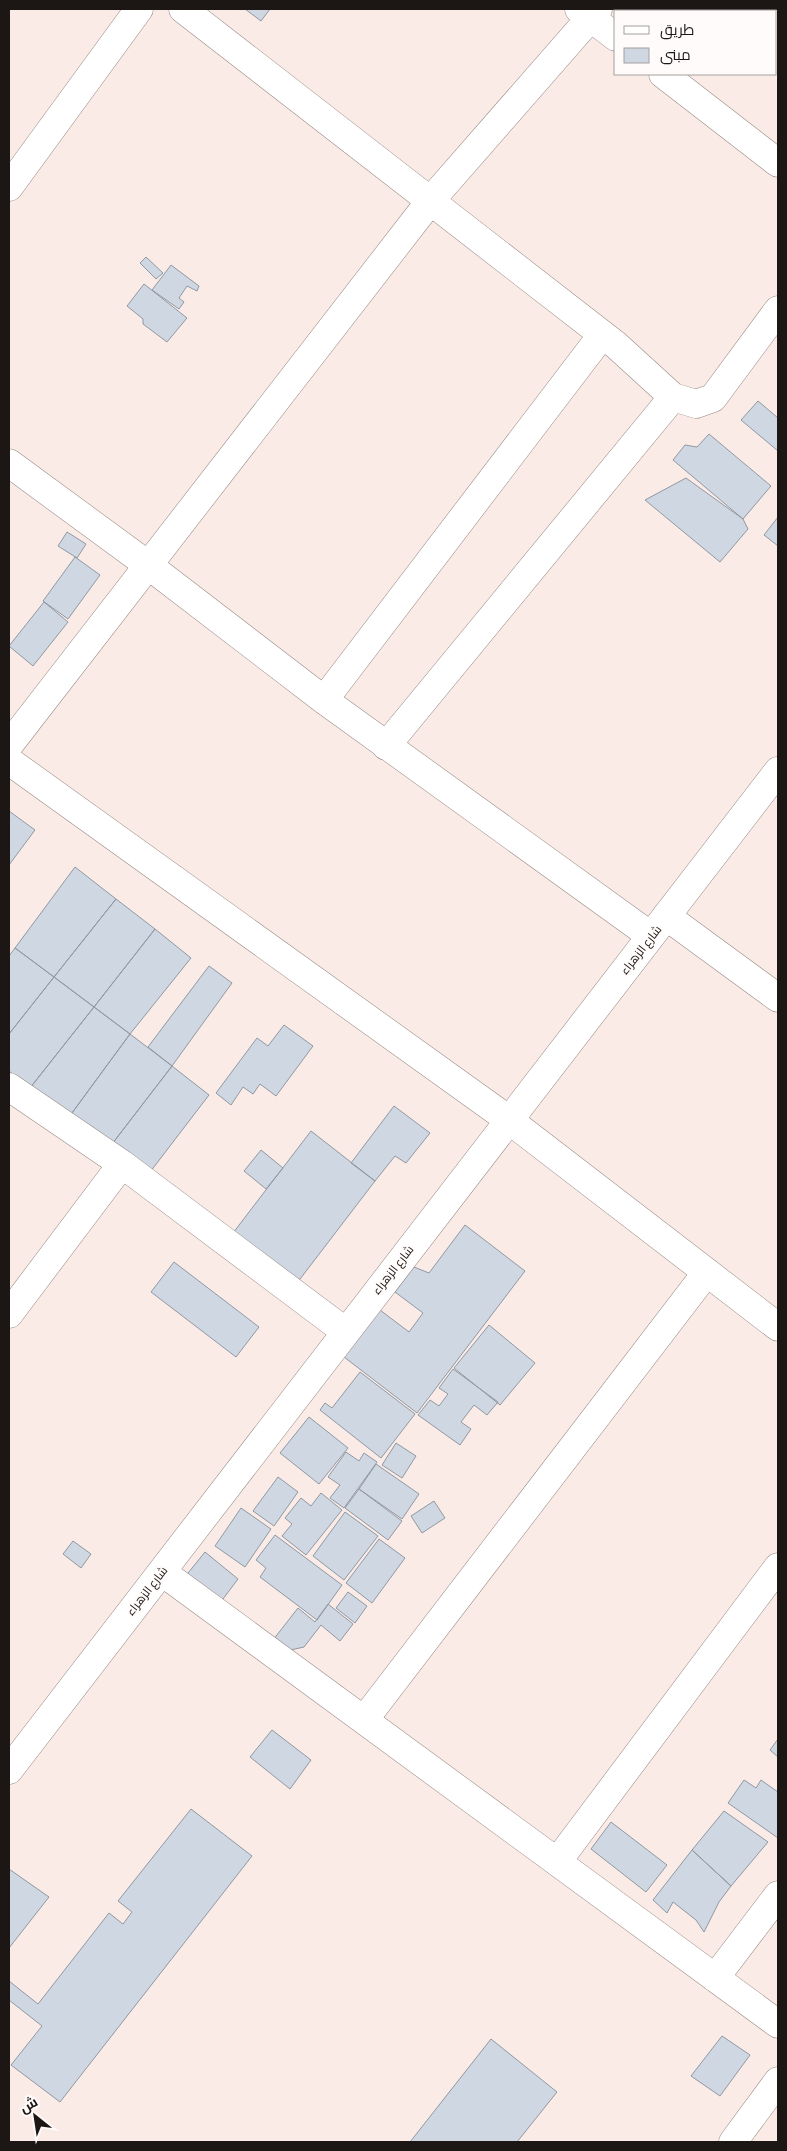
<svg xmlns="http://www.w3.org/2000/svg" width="787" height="2151" viewBox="0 0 787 2151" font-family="'Source Sans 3',Cairo,sans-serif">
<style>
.building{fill:#cfd7e3;stroke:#9098a2}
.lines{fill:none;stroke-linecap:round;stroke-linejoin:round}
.street-casing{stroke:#978a85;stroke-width:29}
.street{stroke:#fff;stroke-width:28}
.labels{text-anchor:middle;stroke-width:4;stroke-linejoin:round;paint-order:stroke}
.street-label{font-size:12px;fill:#1c1715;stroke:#fefbfa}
</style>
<rect width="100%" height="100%" fill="#faebe6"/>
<path class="building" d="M 245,9 L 270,9 L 261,21 Z
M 146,257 L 163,273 L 156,279 L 140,263 Z
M 171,265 L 199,286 L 197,291 L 187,286 L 179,298 L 184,302 L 179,309 L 152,290 Z
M 144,284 L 187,318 L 167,342 L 143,324 L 143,319 L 127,306 Z
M 758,401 L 778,418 L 778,451 L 741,420 Z
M 709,434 L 771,486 L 743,519 L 673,460 L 685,445 L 697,447 Z
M 686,478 L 743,519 L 748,529 L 720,562 L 645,500 Z
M 778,517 L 778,546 L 764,535 Z
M 67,532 L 86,544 L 77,558 L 58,546 Z
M 75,557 L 100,575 L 68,619 L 43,601 Z
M 44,602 L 68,622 L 33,666 L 9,646 Z
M 9,811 L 35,830 L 9,865 Z
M 75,867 L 116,899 L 54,977 L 15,948 Z
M 116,899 L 155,929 L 94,1007 L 54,977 Z
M 155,929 L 191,958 L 130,1034 L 94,1007 Z
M 15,948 L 54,977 L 9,1034 L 9,956 Z
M 209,966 L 232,983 L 172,1066 L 148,1047 Z
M 54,977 L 94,1007 L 30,1088 L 9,1071 L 9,1034 Z
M 94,1007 L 130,1034 L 69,1117 L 30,1088 Z
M 284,1025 L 313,1046 L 276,1096 L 260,1084 L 253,1094 L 243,1087 L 231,1105 L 216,1093 L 257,1038 L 268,1046 Z
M 130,1034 L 172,1066 L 109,1148 L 69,1117 Z
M 172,1066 L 209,1095 L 147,1176 L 109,1148 Z
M 394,1106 L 430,1133 L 406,1163 L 395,1156 L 375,1181 L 351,1163 Z
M 311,1131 L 375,1181 L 297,1283 L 233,1233 Z
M 261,1150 L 283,1168 L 266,1189 L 244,1171 Z
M 465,1225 L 525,1271 L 417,1413 L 344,1357 L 380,1310 L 409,1332 L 423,1313 L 395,1292 L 414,1267 L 429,1273 Z
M 174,1262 L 259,1327 L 236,1357 L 151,1292 Z
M 489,1325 L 535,1363 L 500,1405 L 454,1368 Z
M 453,1369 L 498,1402 L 487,1415 L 474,1405 L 461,1422 L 471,1429 L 460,1445 L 418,1415 L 430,1400 L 439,1406 L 448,1394 L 439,1388 Z
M 360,1372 L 415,1414 L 381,1458 L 320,1410 L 325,1403 L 332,1408 Z
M 309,1417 L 348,1448 L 319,1484 L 280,1453 Z
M 396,1443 L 416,1456 L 402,1478 L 382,1465 Z
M 346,1452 L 359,1461 L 364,1453 L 377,1462 L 344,1508 L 330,1498 L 340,1485 L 328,1477 Z
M 376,1464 L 419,1494 L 402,1519 L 359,1489 Z
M 278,1477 L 298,1492 L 274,1526 L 253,1511 Z
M 359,1489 L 402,1521 L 388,1540 L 345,1508 Z
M 321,1493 L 342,1510 L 306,1555 L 282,1536 L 292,1524 L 285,1518 L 301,1498 L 311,1506 Z
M 434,1501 L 445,1518 L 422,1533 L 411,1516 Z
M 241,1508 L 271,1529 L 245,1567 L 215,1546 Z
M 345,1512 L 378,1536 L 344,1580 L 313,1556 Z
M 275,1535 L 342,1585 L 317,1620 L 260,1577 L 266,1568 L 256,1560 Z
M 379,1539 L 405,1558 L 372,1603 L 346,1583 Z
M 73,1541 L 91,1554 L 81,1568 L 63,1554 Z
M 205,1552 L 238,1579 L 217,1607 L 180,1583 Z
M 348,1592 L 367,1606 L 355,1623 L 336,1608 Z
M 328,1604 L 353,1624 L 340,1641 L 321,1625 L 304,1647 L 286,1651 L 273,1640 L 298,1608 L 315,1622 Z
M 272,1730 L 311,1760 L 290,1789 L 250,1757 Z
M 778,1739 L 778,1757 L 770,1750 Z
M 744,1780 L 756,1788 L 761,1780 L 778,1792 L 778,1838 L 728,1803 Z
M 191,1809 L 252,1856 L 60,2102 L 11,2065 L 42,2026 L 9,2000 L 9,1981 L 38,2004 L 109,1913 L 123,1924 L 132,1912 L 118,1901 Z
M 724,1811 L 768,1842 L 731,1886 L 692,1850 Z
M 611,1822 L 667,1865 L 646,1892 L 591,1849 Z
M 692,1850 L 731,1886 L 719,1902 L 704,1932 L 696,1920 L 673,1902 L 667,1913 L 653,1900 Z
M 9,1869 L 49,1897 L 9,1948 Z
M 722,2036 L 750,2055 L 720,2096 L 691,2076 Z
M 491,2039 L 557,2092 L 517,2142 L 410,2142 Z"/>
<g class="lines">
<defs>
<path id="street" d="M 183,9 L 616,345 L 673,397 L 386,746
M 579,9 L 616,37
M 663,74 L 778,163
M 9,187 L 139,9
M 673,397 L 696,404 L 713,398 L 778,310
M 9,463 L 148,565 L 324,700 L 651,936
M 324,700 L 602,335
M 9,745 L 431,200 L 598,9
M 9,761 L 509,1120 L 778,1327
M 666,916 L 778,998
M 9,1087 L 122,1164 L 346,1332
M 9,1314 L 122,1164
M 162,1572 L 778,2024
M 364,1720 L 707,1272
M 9,1770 L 778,771
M 557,1862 L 778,1567
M 715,1978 L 778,1895
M 733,2142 L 778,2081"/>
</defs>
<use href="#street" class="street-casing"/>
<use href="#street" class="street"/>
</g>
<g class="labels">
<g class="street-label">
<text transform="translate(641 950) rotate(-52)" y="4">شارع الزهراء</text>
<text transform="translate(393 1270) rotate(-52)" y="4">شارع الزهراء</text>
<text transform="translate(147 1591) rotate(-52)" y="4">شارع الزهراء</text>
</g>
</g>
<rect width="787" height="2151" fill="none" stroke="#1c1715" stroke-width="20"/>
<rect x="614" y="10" width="162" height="65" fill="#fefbfa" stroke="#a4a09e"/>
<rect x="624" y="26" width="25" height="8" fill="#ffffff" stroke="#a4a09e"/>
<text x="660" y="35" font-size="15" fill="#1c1715">طريق</text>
<rect x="624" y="48" width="25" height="15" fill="#cfd7e3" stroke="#a4a09e"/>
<text x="660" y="60" font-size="15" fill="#1c1715">مبنى</text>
<g transform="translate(35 2116) rotate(330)" stroke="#fefbfa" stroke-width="4" paint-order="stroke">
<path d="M0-4L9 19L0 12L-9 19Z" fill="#1c1715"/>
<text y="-8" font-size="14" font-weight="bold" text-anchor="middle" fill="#1c1715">ش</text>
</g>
</svg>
